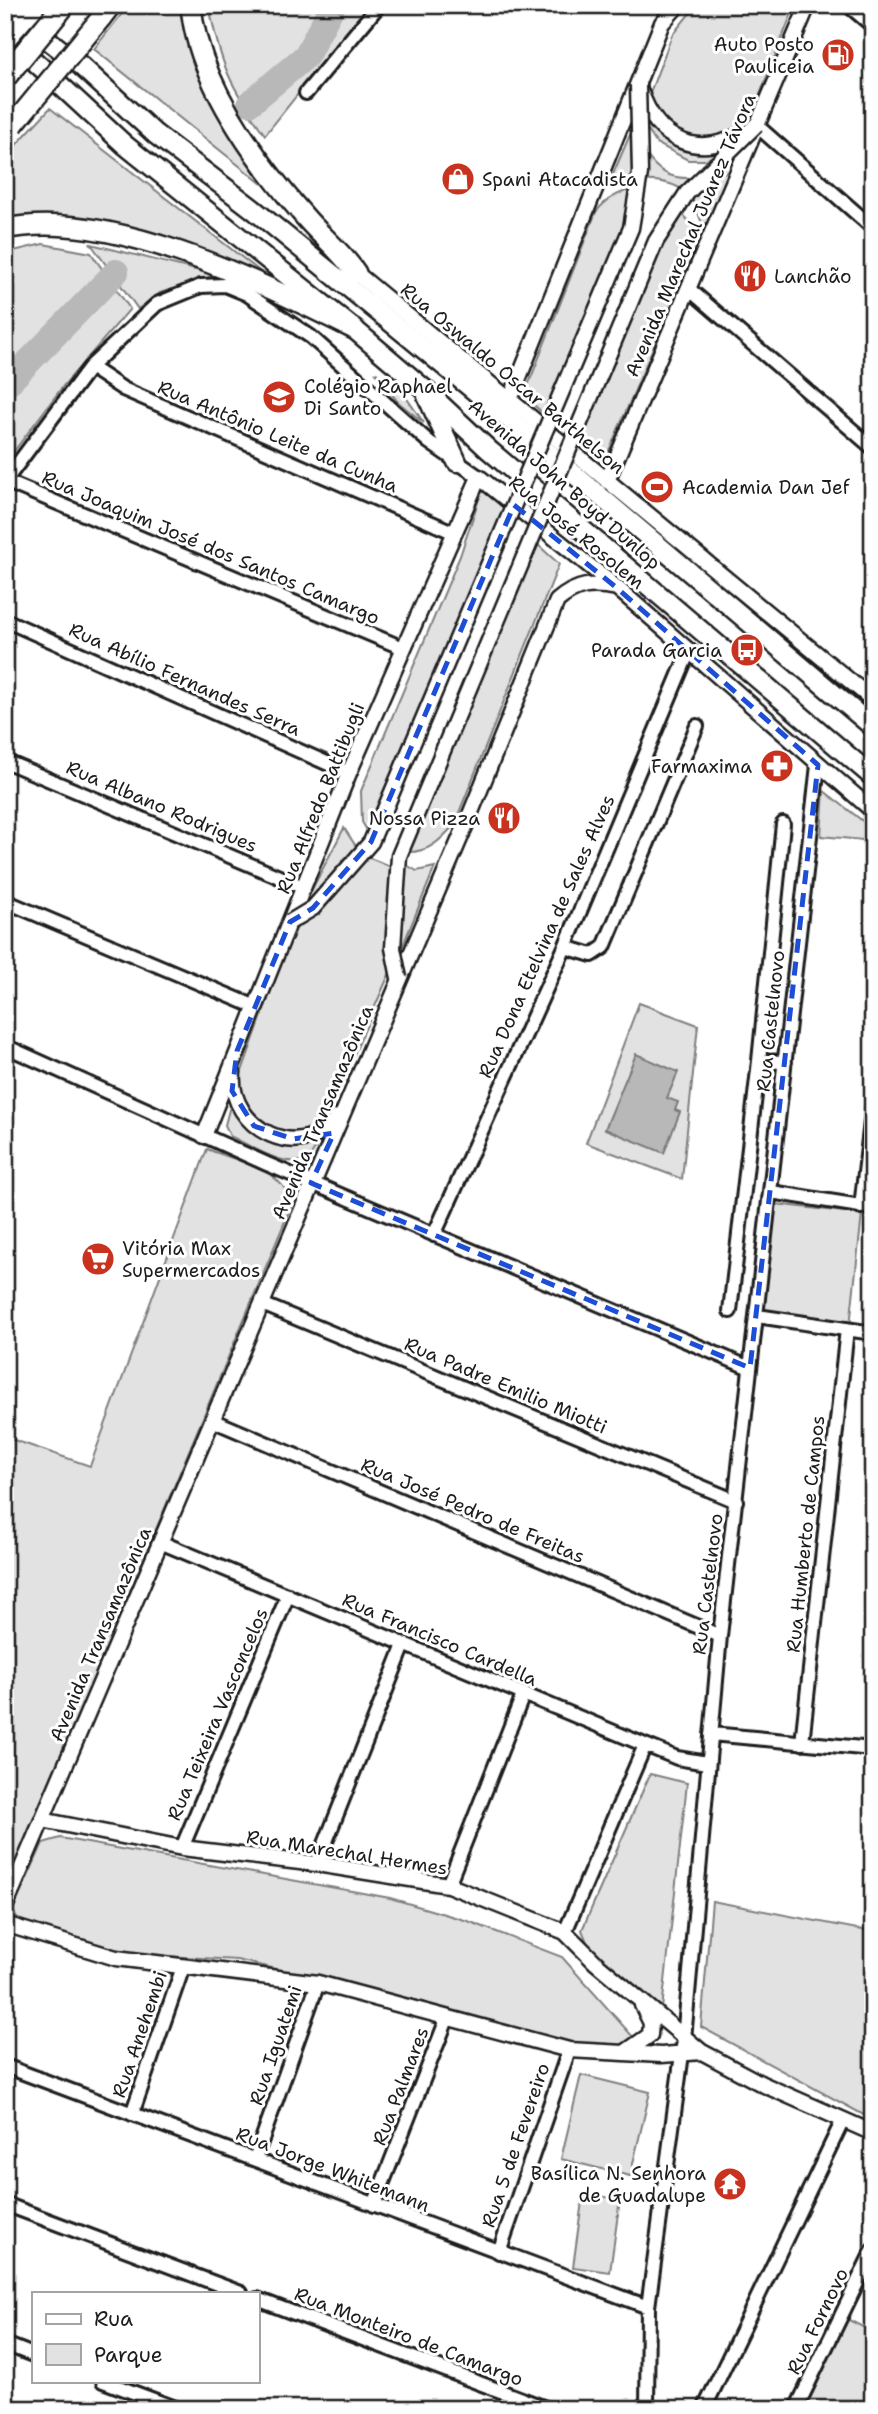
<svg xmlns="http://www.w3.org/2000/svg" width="878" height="2414" viewBox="0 0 878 2414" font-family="'Shantell Sans',sans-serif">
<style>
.green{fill:#e2e2e2;stroke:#7f7f7f;stroke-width:2}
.water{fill:#b8b8b8;stroke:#7a7a7a;stroke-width:2}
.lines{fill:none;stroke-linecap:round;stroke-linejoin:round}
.stream{stroke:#7a7a7a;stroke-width:4.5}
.river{stroke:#b8b8b8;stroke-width:26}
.minor-casing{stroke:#1c1c1c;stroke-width:18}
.tertiary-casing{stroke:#1c1c1c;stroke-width:19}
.primary-casing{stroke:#1c1c1c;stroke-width:23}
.trunk-casing{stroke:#1c1c1c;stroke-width:24}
.minor{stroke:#fff;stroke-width:12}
.tertiary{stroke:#fff;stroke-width:14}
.primary{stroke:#fff;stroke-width:18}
.trunk{stroke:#fff;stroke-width:19}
.tertiary-bridge-casing{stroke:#1c1c1c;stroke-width:19;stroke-linecap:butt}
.trunk-bridge-casing{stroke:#1c1c1c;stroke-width:24;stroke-linecap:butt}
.motorway-bridge-casing{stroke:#1c1c1c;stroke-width:26;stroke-linecap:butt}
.tertiary-bridge{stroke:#fff;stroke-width:14}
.trunk-bridge{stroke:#fff;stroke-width:19}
.motorway-bridge{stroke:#fff;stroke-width:21}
.marked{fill:none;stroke:#1d4ed8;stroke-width:5;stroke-dasharray:14 9;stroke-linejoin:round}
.labels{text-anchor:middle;stroke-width:6;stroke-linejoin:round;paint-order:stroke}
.poi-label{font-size:19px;fill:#1c1c1c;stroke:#fff;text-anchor:end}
.street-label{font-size:19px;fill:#1c1c1c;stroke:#fff}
</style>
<rect width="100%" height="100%" fill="#fff"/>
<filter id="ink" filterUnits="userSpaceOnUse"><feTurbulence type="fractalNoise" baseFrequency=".0143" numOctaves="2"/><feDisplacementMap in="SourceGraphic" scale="14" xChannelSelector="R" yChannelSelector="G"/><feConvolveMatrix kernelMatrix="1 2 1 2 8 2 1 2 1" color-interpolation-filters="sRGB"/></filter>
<g filter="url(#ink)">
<path class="green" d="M 129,5 L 182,5 C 190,77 225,125 262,184 L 94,49 Z
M 209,5 L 369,5 L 265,135 C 230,86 220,64 209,5 Z
M 704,5 L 795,5 L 748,125 L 734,142 L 706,160 L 688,160 L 656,143 L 647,129 L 646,115 L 648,98 L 672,35 L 690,13 Z
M 50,108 L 271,280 L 140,237 L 5,223 L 5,157 Z
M 632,130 C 658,182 673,184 729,172 L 705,230 C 700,220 697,207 691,198 C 676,176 633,180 610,181 Z
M 635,189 L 628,228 L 547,417 L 524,396 L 596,212 C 606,199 618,192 635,189 Z
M 679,209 L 692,226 L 691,260 L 602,467 L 575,439 L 658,242 Z
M 43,244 L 91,253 L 130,309 L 64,385 L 5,463 L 5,253 Z
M 91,244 L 216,275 L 160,293 L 138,309 Z
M 375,372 L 403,393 L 424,423 L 398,402 Z
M 483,487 L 507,512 L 369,834 L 362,822 L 361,791 L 460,556 Z
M 536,543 L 559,564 L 454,825 C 440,841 428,853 406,852 Z
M 824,791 L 873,829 L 873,841 L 821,836 Z
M 344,828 L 359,851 L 299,914 Z
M 365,856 L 394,868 L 391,970 L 323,1125 L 292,1136 L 257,1123 L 236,1088 L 295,924 Z
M 403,863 L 417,871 L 435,867 L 399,955 Z
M 639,1003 L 698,1025 L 682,1179 L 586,1143 Z
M 231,1102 L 264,1135 L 320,1138 C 317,1144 314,1154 309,1157 C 288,1172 250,1145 230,1136 L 225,1125 Z
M 207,1149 C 236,1161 289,1170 291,1207 L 5,1890 L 5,1437 L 90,1466 Z
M 775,1204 L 862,1214 L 850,1326 L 763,1316 Z
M 650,1774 L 687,1783 L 661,2018 L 589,1947 L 582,1930 Z
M 60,1838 L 390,1898 L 468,1921 L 562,1957 L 634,2038 L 633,2048 L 569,2045 L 463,2013 L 237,1960 L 111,1953 L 18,1921 L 13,1910 L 43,1843 Z
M 712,1901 L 873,1932 L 873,2120 L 701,2027 Z
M 581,2075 L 650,2092 L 630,2176 L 561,2159 Z
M 583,2194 L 620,2199 L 610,2272 L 573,2267 Z
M 847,2319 L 873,2332 L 873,2409 L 804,2409 Z"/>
<path class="water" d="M 636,1054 L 678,1072 L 667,1098 L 678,1102 L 675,1110 L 680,1112 L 664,1153 L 605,1129 Z"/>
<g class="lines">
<path class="stream" d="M 333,9 L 337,5"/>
<path class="river" d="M 250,103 L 306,56 L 333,5
M 5,386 L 116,272"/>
<defs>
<path id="minor" d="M 848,5 L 873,26
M 306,93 L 379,5
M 756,125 L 873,228
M 689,289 L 873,448
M 90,367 L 123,389 L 455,533
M 5,481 L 90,367 L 157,304 L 201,286 L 225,285 L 247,294 L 311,337 L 429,442 L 479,477
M 5,481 L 403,648
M 5,620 L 349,773
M 5,761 L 303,887
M 783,824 L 759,1061 L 785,1062
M 5,901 L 256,1007
M 565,947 L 592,955 L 604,947 L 697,726
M 5,1046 L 267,1164 L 750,1368
M 771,1192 L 873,1208
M 861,1207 L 873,1104
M 434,1235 L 565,947 L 689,651
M 262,1304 L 736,1501
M 730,1311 L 759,1061
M 757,1316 L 873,1333
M 212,1420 L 720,1636
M 160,1542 L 645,1745 L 677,1758 L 707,1763
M 711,1734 L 873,1749
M 802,1743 L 847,1329
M 182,1848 L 288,1595
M 317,1864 L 404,1645
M 448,1885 L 523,1695
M 565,1932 L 645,1745
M 5,2066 L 648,2307
M 132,2114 L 183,1967
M 255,2159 L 318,1983
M 5,2204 L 241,2293
M 374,2205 L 447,2019
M 499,2252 L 569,2050
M 257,2299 L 548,2409
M 5,2344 L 33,2355
M 103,2381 L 178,2409
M 647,2409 L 648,2307 L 684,2039 L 720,1636 L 818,765
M 704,2409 L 843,2120
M 796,2409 L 873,2250"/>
<path id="tertiary" d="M 640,90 C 657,141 698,161 746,131
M 356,273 L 873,700
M 510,400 L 662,23 L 678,5
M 607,481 L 808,5
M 233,1073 C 228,1130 302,1165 338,1117
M 204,1136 L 349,773 L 479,477 L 617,588 L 873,811
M 42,1820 L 182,1848 L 317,1864 L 448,1885 L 565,1932 L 596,1963 L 702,2052 L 762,2084 L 873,2133
M 5,1907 L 467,822 L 557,601 C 577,584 592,583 617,588
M 5,1924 L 116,1958 L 318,1983 L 569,2050 L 661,2055 L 702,2052
M 627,2051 L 650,2035 L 651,2023 L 642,2005"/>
<path id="primary" d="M 5,6 L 80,65 L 155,134 L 253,209 L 504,415 L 873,727
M 5,34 L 125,145 L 354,329 L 422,387 L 489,450 L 873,777
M 427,396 L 457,462"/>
<path id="trunk" d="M 191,5 C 197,81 256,161 305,217 C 321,236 342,252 356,273
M 101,18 L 111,5
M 5,229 C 111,207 261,283 354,329"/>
</defs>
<use href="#minor" class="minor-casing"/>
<use href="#tertiary" class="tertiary-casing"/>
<use href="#primary" class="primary-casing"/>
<use href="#trunk" class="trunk-casing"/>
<use href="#minor" class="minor"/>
<use href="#tertiary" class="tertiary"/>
<use href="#primary" class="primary"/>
<use href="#trunk" class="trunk"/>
<defs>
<path id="tertiary-bridge" d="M 290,922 L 313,908 L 371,842 L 631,228 L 640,173 L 638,85
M 399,978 L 393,948 L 399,856 L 656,241 L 687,193 L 756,125"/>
<path id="trunk-bridge" d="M 13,125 L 101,18"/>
<path id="motorway-bridge" d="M 5,38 L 34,5
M 5,77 L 64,5"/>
</defs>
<use href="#tertiary-bridge" class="tertiary-bridge-casing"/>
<use href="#trunk-bridge" class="trunk-bridge-casing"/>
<use href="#motorway-bridge" class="motorway-bridge-casing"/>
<use href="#tertiary-bridge" class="tertiary-bridge"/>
<use href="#trunk-bridge" class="trunk-bridge"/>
<use href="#motorway-bridge" class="motorway-bridge"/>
</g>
</g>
<path class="marked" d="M 514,505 L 617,588 L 818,765 L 750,1368 L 311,1183 L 334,1133 L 293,1139 L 254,1126 L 232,1091 L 237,1051 L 290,922 L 313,908 L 371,842 Z"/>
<defs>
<symbol id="fuel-disc" viewBox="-11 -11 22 22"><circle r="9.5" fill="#c8321e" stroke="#fff"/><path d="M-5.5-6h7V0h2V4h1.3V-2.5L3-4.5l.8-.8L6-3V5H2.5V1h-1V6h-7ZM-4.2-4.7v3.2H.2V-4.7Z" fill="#fff"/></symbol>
<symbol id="shop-disc" viewBox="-11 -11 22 22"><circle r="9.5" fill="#c8321e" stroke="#fff"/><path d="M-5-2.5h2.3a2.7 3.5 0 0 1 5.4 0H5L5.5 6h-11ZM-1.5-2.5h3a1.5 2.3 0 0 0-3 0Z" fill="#fff"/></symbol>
<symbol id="restaurant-disc" viewBox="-11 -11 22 22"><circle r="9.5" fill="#c8321e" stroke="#fff"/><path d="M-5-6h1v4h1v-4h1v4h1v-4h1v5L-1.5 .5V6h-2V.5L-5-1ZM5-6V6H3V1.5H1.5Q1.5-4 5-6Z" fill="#fff"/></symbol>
<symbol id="school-disc" viewBox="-11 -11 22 22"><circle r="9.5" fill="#c8321e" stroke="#fff"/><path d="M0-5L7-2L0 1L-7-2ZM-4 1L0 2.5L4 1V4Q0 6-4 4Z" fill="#fff"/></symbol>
<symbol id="stadium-disc" viewBox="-11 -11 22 22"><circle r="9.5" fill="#c8321e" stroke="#fff"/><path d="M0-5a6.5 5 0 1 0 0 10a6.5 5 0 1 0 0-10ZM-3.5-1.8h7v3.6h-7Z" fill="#fff"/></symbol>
<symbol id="bus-disc" viewBox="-11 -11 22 22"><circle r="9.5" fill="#c8321e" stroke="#fff"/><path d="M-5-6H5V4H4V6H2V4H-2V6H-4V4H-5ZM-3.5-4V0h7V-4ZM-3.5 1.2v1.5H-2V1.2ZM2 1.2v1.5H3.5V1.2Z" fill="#fff"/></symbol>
<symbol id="pharmacy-disc" viewBox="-11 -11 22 22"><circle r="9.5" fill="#c8321e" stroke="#fff"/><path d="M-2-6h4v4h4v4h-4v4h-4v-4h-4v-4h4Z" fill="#fff"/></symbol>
<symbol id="supermarket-disc" viewBox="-11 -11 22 22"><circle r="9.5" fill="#c8321e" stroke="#fff"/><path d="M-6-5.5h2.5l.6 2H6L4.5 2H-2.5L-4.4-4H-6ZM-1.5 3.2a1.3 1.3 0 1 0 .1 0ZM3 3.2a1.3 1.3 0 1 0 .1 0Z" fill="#fff"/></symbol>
<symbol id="temple-disc" viewBox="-11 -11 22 22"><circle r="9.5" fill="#c8321e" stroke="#fff"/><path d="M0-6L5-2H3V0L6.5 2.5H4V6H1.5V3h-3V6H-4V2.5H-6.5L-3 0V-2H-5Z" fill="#fff"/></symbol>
</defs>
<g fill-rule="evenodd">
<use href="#fuel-disc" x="819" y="36" width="38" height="38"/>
<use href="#shop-disc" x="439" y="160" width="38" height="38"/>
<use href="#restaurant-disc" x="731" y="257" width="38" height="38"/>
<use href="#school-disc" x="260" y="378" width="38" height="38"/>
<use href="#stadium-disc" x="638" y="468" width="38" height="38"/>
<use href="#bus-disc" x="728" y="631" width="38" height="38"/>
<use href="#pharmacy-disc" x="758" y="747" width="38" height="38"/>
<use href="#restaurant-disc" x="485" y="799" width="38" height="38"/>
<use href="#supermarket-disc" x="79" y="1240" width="38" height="38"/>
<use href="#temple-disc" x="711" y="2165" width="38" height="38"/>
</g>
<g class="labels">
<g class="poi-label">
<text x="814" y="51">Auto Posto<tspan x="814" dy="22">Pauliceia</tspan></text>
<text x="482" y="186" text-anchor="start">Spani Atacadista</text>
<text x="774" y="283" text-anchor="start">Lanchão</text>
<text x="304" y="393" text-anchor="start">Colégio Raphael<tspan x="304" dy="22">Di Santo</tspan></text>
<text x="682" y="494" text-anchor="start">Academia Dan Jef</text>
<text x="722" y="657">Parada Garcia</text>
<text x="752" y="773">Farmaxima</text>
<text x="480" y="825">Nossa Pizza</text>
<text x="122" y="1255" text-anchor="start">Vitória Max<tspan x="122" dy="22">Supermercados</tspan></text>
<text x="706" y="2180">Basílica N. Senhora<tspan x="706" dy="22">de Guadalupe</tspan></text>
</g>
<g class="street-label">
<text transform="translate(690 235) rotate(-67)" y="7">Avenida Marechal Juarez Távora</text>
<text transform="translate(513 378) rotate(40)" y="7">Rua Oswaldo Oscar Barthelson</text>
<text transform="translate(278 436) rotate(23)" y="7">Rua Antônio Leite da Cunha</text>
<text transform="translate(565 484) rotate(41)" y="7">Avenida John Boyd Dunlop</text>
<text transform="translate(577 532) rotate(39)" y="7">Rua José Rosolem</text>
<text transform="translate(211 547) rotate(23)" y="7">Rua Joaquim José dos Santos Camargo</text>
<text transform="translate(185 679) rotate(24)" y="7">Rua Abílio Fernandes Serra</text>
<text transform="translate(320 798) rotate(-68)" y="7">Rua Alfredo Battibugli</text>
<text transform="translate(162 806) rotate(23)" y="7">Rua Albano Rodrigues</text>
<text transform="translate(546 936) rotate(-66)" y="7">Rua Dona Etelvina de Sales Alves</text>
<text transform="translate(770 1021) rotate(-84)" y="7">Rua Castelnovo</text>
<text transform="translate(322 1112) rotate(-67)" y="7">Avenida Transamazônica</text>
<text transform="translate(506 1385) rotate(23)" y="7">Rua Padre Emilio Miotti</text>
<text transform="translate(473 1510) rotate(23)" y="7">Rua José Pedro de Freitas</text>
<text transform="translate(805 1534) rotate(-84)" y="7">Rua Humberto de Campos</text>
<text transform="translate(707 1584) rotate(-83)" y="7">Rua Castelnovo</text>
<text transform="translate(100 1634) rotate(-67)" y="7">Avenida Transamazônica</text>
<text transform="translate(440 1639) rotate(23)" y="7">Rua Francisco Cardella</text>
<text transform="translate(217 1714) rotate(-67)" y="7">Rua Teixeira Vasconcelos</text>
<text transform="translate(347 1852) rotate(9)" y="7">Rua Marechal Hermes</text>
<text transform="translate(139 2034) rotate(-71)" y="7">Rua Anehembi</text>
<text transform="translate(275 2045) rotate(-71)" y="7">Rua Iguatemi</text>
<text transform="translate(400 2086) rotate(-69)" y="7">Rua Palmares</text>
<text transform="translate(515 2145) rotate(-71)" y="7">Rua 5 de Fevereiro</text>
<text transform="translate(333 2169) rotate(21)" y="7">Rua Jorge Whitemann</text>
<text transform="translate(817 2321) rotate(-64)" y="7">Rua Fornovo</text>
<text transform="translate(409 2336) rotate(21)" y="7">Rua Monteiro de Camargo</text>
</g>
</g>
<rect width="878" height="2414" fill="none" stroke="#fff" stroke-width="28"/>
<rect x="14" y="14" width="850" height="2386" fill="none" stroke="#1c1c1c" stroke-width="2.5" filter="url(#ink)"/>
<rect x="32" y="2292" width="228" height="91" fill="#ffffff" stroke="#a4a4a4" stroke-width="2"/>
<rect x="46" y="2314" width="35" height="10" fill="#ffffff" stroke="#a4a4a4" stroke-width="2"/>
<text x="94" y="2326" font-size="21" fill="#1c1c1c">Rua</text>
<rect x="46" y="2344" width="35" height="21" fill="#e2e2e2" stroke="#a4a4a4" stroke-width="2"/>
<text x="94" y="2362" font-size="21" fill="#1c1c1c">Parque</text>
</svg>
